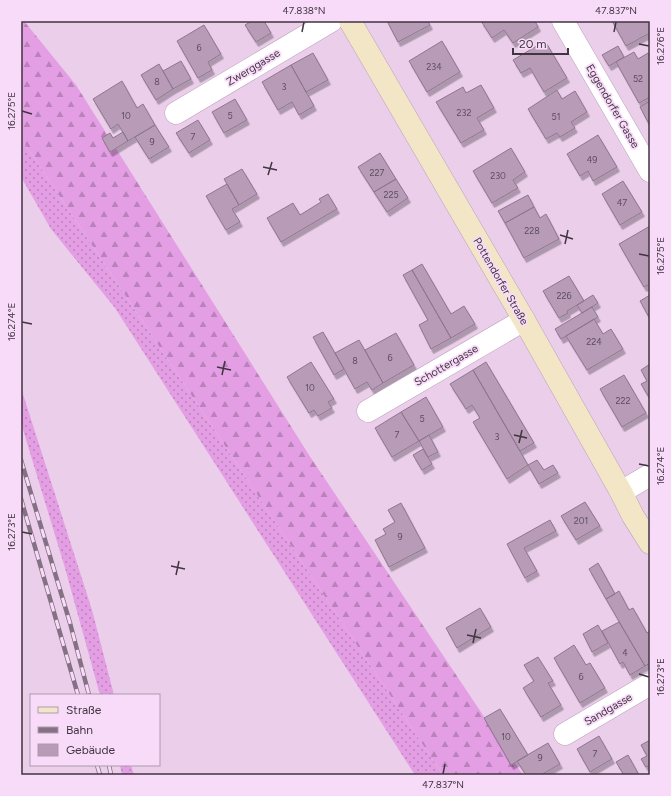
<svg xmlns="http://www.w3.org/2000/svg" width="671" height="796" viewBox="0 0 671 796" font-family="Figtree,sans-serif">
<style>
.grass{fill:url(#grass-dots)}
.forest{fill:url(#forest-firs)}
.building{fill:#b79bb7;stroke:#907590;filter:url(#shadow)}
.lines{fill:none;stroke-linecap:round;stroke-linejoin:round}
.minor-casing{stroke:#bda1bd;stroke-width:23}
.secondary-casing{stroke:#bda1bd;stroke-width:23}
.minor{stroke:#fff;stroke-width:22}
.secondary{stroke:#f3e6c6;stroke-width:22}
.rail-casing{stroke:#847184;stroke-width:4.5}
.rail{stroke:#f8dbf8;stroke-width:3;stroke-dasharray:9;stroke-linecap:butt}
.ticks{fill:none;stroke:#413541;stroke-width:1.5}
.labels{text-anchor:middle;stroke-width:3.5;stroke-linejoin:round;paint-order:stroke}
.number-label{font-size:9px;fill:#5e4e5e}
.street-label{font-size:11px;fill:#413541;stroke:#f8dbf8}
.neatline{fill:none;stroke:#413541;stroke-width:1.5}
.ticks-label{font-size:10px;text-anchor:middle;fill:#413541}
</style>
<defs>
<pattern id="grass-dots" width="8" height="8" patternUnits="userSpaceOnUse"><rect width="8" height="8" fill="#e49ee4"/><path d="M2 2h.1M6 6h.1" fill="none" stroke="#ba82ba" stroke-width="1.8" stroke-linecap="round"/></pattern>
<pattern id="forest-firs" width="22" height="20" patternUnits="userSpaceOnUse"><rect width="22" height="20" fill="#e49ee4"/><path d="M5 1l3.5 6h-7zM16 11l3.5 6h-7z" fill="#ba82ba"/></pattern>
<filter id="shadow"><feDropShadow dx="2.5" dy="4.5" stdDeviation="0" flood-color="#0004"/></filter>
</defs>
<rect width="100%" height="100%" fill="#ebceea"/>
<path class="grass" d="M 21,138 L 443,775 L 415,775 L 115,308 L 51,229 L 21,177 Z
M 21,388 L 92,610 L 114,695 L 100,695 L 65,568 L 21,423 Z
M 120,765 L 131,765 L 134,775 L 122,775 Z"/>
<path class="forest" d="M 21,21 L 24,21 L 76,85 L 309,455 L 523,775 L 443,775 L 21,138 Z"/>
<path class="building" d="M 252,21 L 264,21 L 271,33 L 256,42 L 245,25 Z
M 387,21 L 428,21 L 430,25 L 398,42 Z
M 481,21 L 535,21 L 538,27 L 513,43 L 504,30 L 492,38 Z
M 612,21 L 650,21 L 650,33 L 626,46 Z
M 204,25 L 221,54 L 208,62 L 212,70 L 198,78 L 177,41 Z
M 442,41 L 460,72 L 427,92 L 409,61 Z
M 545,41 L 567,78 L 544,92 L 530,68 L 521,73 L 513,60 Z
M 618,46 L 624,57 L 609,66 L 602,55 Z
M 634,52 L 638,59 L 648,53 L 650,57 L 650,97 L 639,103 L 616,62 Z
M 313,53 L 328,80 L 306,92 L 291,65 Z
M 181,61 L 191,79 L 173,89 L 163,71 Z
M 159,64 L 173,89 L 156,100 L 141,75 Z
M 291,65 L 314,106 L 299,115 L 292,102 L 278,110 L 262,82 Z
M 122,81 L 137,108 L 143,104 L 155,125 L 128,141 L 118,124 L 111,129 L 93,99 Z
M 481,85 L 494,108 L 477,118 L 484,130 L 461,143 L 436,102 L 463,87 L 466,93 Z
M 557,90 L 562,99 L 575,91 L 587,112 L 571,122 L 575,128 L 560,137 L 557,133 L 546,139 L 528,109 Z
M 235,99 L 247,120 L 224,133 L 212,112 Z
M 650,101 L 650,126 L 640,107 Z
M 198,120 L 210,140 L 189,153 L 176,133 Z
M 155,125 L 169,147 L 149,159 L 135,137 Z
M 123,132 L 128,141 L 110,152 L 102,138 L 110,133 L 113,138 Z
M 598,135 L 617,167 L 593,181 L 588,171 L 580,176 L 567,154 Z
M 511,148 L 525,172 L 513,180 L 518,188 L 492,203 L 473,171 Z
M 380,153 L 396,179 L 374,192 L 358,167 Z
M 242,169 L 257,194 L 239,205 L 224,179 Z
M 396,179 L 408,198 L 387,212 L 374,192 Z
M 623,181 L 642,212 L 620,225 L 602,194 Z
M 227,184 L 239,205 L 232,209 L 240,222 L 226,230 L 206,196 Z
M 328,194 L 337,209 L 281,242 L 267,218 L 293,203 L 300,215 L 321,202 L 319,199 Z
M 528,195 L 534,207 L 505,223 L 498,211 Z
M 534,207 L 540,218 L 546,214 L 559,239 L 524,258 L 505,223 Z
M 650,226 L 650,284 L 644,287 L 619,244 Z
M 422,264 L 451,314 L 464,306 L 475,324 L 451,338 L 412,270 Z
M 412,270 L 451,338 L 431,349 L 419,325 L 428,320 L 403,275 Z
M 569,276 L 584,301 L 567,311 L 568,313 L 559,318 L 543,291 Z
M 593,295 L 598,303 L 582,313 L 577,305 Z
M 650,295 L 650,319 L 640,301 Z
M 592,307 L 598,317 L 561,339 L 555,329 Z
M 594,319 L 603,334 L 611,329 L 623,349 L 587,370 L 566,336 Z
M 323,332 L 344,369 L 334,375 L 313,337 Z
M 396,333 L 414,365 L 383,383 L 365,350 Z
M 359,340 L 383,383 L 372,390 L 367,382 L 355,389 L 335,353 Z
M 311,362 L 334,399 L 328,402 L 332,408 L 318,416 L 314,410 L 309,413 L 287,377 Z
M 486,362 L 534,443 L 520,451 L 473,370 Z
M 650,364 L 650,399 L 641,384 L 647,381 L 641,370 Z
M 473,370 L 528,465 L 507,479 L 473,422 L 480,418 L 472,405 L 466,409 L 450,384 Z
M 624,375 L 646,413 L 622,427 L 600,389 Z
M 426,397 L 443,427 L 419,441 L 401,412 Z
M 401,412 L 419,441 L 392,457 L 375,428 Z
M 429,435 L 438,452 L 428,457 L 419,441 Z
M 423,449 L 432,464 L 422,470 L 413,455 Z
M 537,460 L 544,470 L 553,465 L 558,473 L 539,484 L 528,465 Z
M 585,502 L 600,526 L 576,540 L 561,516 Z
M 401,503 L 425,548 L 389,567 L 375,540 L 386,534 L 383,529 L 395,522 L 388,510 Z
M 550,520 L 556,531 L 524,548 L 537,571 L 525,578 L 507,544 Z
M 598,563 L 615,594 L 606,599 L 589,569 Z
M 619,591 L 629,610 L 633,608 L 647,633 L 650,631 L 650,663 L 645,666 L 606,599 Z
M 480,608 L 491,627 L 457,648 L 446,628 Z
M 619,622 L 645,666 L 630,675 L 623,662 L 620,664 L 602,631 Z
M 598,625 L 608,643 L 592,652 L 583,634 Z
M 574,645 L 586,665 L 590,663 L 605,688 L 580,703 L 554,658 Z
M 538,657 L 553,681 L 548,683 L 561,705 L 541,717 L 523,688 L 534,681 L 524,665 Z
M 500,709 L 528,755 L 511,765 L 484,718 Z
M 599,736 L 612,759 L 590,772 L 577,749 Z
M 650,740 L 650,765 L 646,767 L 641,759 L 647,756 L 641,745 Z
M 548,743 L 560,764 L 541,775 L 526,775 L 517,761 Z
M 628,755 L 639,775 L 624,775 L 616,762 Z"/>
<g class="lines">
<defs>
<path id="minor" d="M 563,21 L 650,171
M 176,113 L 331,21
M 368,411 L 524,320
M 621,492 L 650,475
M 565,734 L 650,684"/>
<path id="secondary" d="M 350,21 L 524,320 L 621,492 L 633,516 L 650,543"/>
</defs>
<use href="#minor" class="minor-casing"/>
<use href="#secondary" class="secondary-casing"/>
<use href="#minor" class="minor"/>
<use href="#secondary" class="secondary"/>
<defs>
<path id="rail" d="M 21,460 L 70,623 L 89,695
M 21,499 L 78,695
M 97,765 L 100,775
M 109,765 L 111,775"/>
</defs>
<use href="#rail" class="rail-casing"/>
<use href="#rail" class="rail"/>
</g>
<path class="ticks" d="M 302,32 L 304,22M 614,32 L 616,22M 639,44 L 649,46M 22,111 L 32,114M 263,167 L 277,170M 268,175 L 272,162M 560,235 L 573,239M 565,244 L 568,230M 639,254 L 649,256M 22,322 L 32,324M 217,367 L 231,370M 222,375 L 225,361M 514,435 L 527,438M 519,443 L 522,430M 639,464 L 649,466M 22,532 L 32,534M 171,566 L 185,569M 176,575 L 179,561M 467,635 L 481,638M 473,643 L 476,629M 639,674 L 649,677M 443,774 L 445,764"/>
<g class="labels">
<g class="number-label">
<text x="199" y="51">6</text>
<text x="434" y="70">234</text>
<text x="638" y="82">52</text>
<text x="157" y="85">8</text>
<text x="284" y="90">3</text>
<text x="464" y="116">232</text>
<text x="126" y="119">10</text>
<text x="230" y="119">5</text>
<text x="556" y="120">51</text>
<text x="193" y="140">7</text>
<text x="152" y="145">9</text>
<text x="592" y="163">49</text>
<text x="377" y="176">227</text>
<text x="498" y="179">230</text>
<text x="391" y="198">225</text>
<text x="622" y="206">47</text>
<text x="532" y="234">228</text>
<text x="564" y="299">226</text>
<text x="594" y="345">224</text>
<text x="390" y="361">6</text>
<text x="355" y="364">8</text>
<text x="310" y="391">10</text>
<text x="623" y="404">222</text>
<text x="422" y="422">5</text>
<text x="397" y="438">7</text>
<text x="497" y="440">3</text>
<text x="581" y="524">201</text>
<text x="400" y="540">9</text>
<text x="625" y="656">4</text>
<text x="581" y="680">6</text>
<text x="506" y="740">10</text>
<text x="595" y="757">7</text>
<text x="540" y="761">9</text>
</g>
<g class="street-label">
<text transform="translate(253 67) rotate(-31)" y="4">Zwerggasse</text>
<text transform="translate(613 106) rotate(60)" y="4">Eggendorfer Gasse</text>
<text transform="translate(501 281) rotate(60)" y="4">Pottendorfer Straße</text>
<text transform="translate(446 365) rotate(-30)" y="4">Schottergasse</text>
<text transform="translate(608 709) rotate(-30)" y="4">Sandgasse</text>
</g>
</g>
<rect width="671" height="796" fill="none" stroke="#f8dbf8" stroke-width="44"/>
<rect x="30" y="694" width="130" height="72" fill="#f8dbf8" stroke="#af99af"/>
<rect x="38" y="707" width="20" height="6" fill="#f3e6c6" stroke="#af99af"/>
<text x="66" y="714" font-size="12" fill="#413541">Straße</text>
<rect x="38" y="727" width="20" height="6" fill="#847184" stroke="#af99af"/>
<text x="66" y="734" font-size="12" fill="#413541">Bahn</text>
<rect x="38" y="744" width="20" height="12" fill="#b79bb7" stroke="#af99af"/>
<text x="66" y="754" font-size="12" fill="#413541">Gebäude</text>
<path d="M513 48v6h55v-6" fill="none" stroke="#413541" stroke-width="2"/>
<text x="519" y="48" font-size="12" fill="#413541" stroke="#f8dbf8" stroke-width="3" paint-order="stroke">20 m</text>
<rect x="22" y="22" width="627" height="752" class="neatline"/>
<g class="ticks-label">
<text x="304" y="14">47.838°N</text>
<text x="616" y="14">47.837°N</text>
<text transform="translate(660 46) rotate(-90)" y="4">16.276°E</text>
<text transform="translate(11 111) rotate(-90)" y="4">16.275°E</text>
<text transform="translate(660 256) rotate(-90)" y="4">16.275°E</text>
<text transform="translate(11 322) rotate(-90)" y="4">16.274°E</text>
<text transform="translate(660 466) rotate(-90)" y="4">16.274°E</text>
<text transform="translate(11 532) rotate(-90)" y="4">16.273°E</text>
<text transform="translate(660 677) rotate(-90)" y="4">16.273°E</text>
<text x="443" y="788">47.837°N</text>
</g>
</svg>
